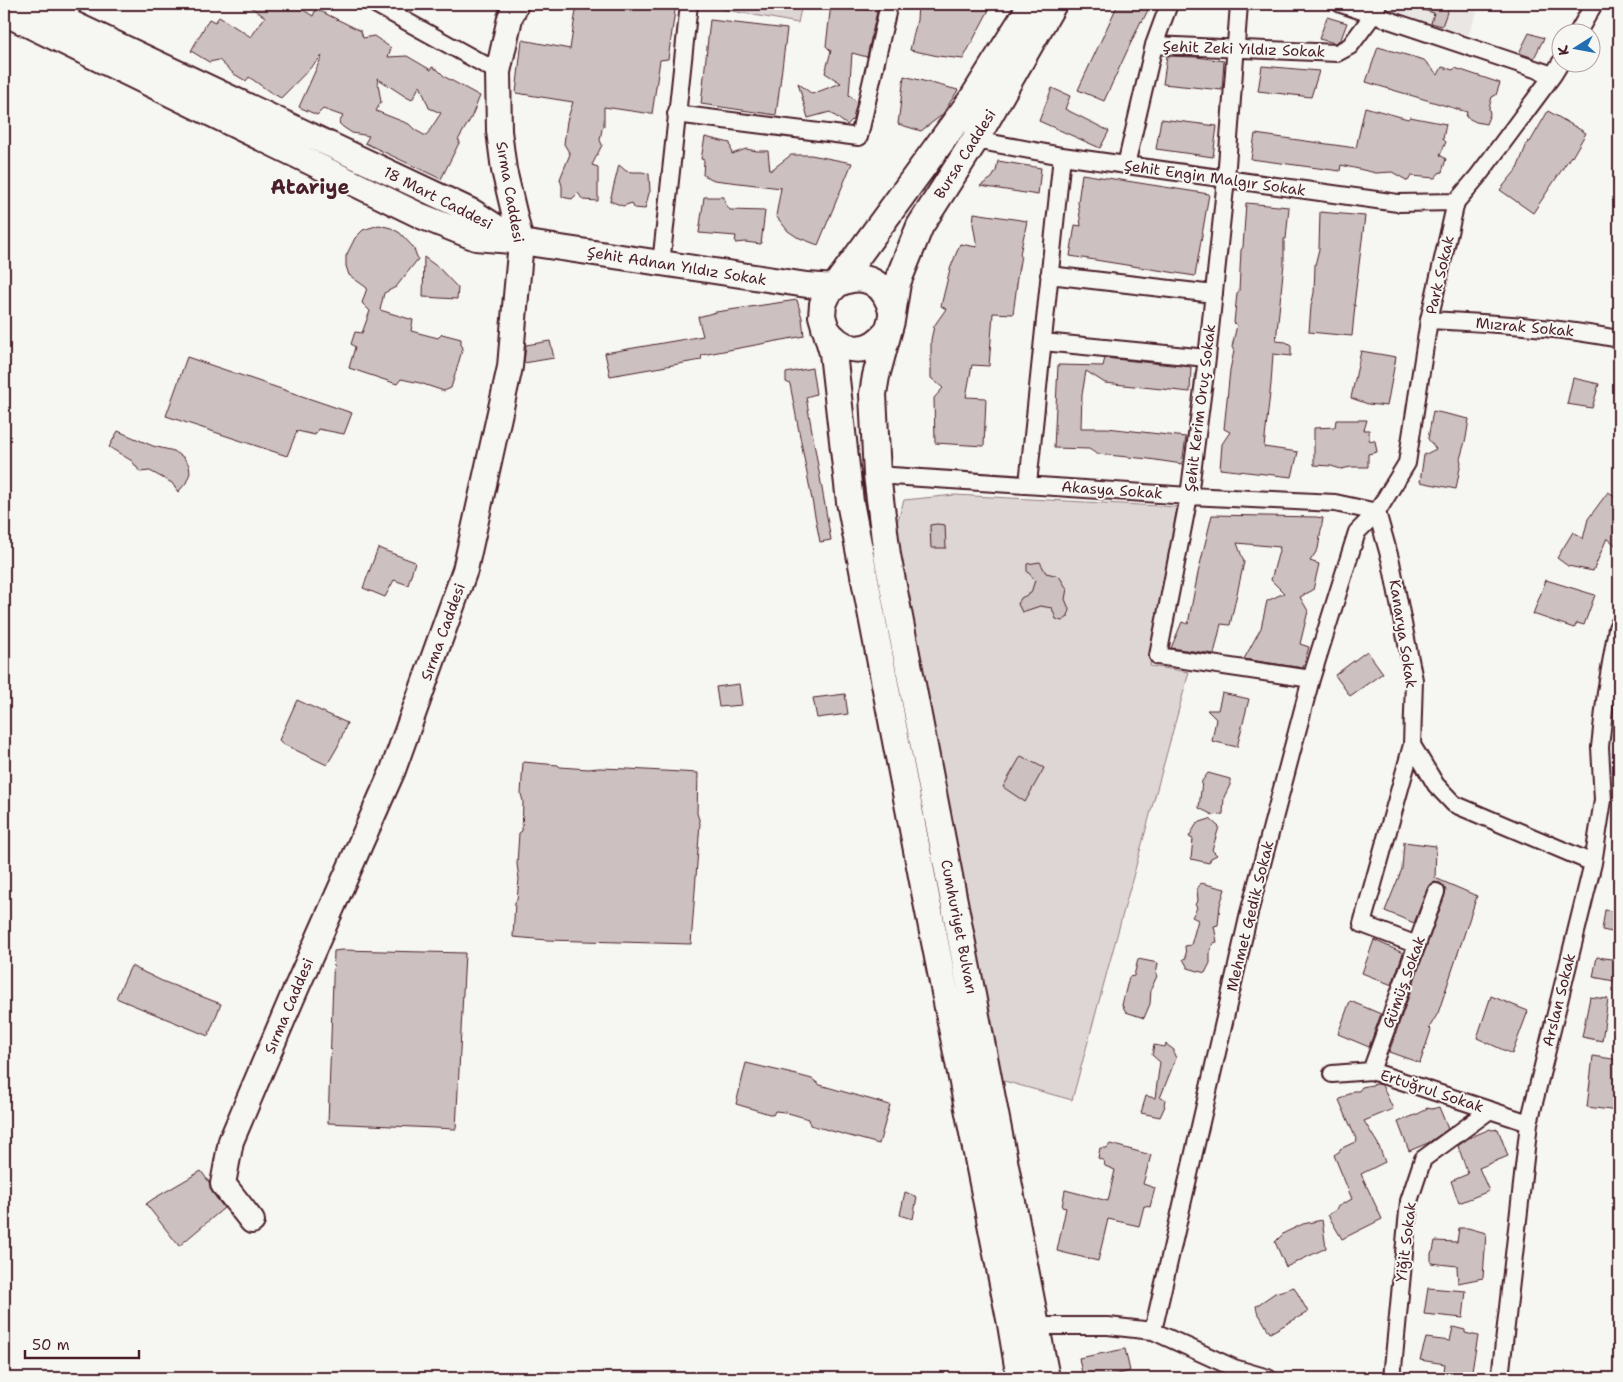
<svg xmlns="http://www.w3.org/2000/svg" width="1623" height="1382" viewBox="0 0 1623 1382" font-family="'Shantell Sans',sans-serif">
<style>
.built{fill:#e9e6e3}
.green{fill:#ddd6d5;stroke:#947a80}
.building{fill:#ccc1c0;stroke:#4a1f2b;fill-rule:evenodd}
.lines{fill:none;stroke-linecap:round;stroke-linejoin:round}
.street-casing{stroke:#4a1f2b;stroke-width:20}
.secondary-casing{stroke:#4a1f2b;stroke-width:28}
.primary-casing{stroke:#4a1f2b;stroke-width:30}
.street{stroke:#f6f6f2;stroke-width:16}
.secondary{stroke:#f6f6f2;stroke-width:24}
.primary{stroke:#f6f6f2;stroke-width:26}
.labels{text-anchor:middle;stroke-width:4;stroke-linejoin:round;paint-order:stroke}
.street-label{font-size:15px;fill:#4a1f2b;stroke:#f6f6f2}
.district-label{font-size:20px;font-weight:bold;fill:#4a1f2b;stroke:#f6f6f2}
</style>
<rect width="100%" height="100%" fill="#f6f6f2"/>
<filter id="ink" filterUnits="userSpaceOnUse"><feTurbulence type="fractalNoise" baseFrequency=".02" numOctaves="2"/><feDisplacementMap in="SourceGraphic" scale="10" xChannelSelector="R" yChannelSelector="G"/><feConvolveMatrix kernelMatrix="1 2 1 2 8 2 1 2 1" color-interpolation-filters="sRGB"/></filter>
<g filter="url(#ink)">
<path class="built" d="M 1390,4 L 1480,4 L 1468,35 L 1394,11 Z"/>
<path class="green" d="M 700,4 L 802,4 L 798,23 L 699,5 Z
M 955,495 L 1177,507 L 1150,666 L 1189,672 L 1072,1100 L 997,1079 L 896,526 L 904,500 Z"/>
<path class="building" d="M 246,4 L 294,4 L 313,16 L 316,9 L 361,31 L 363,38 L 374,36 L 391,48 L 388,57 L 407,56 L 431,70 L 432,67 L 438,70 L 445,77 L 480,96 L 471,118 L 458,140 L 460,141 L 441,179 L 365,143 L 369,136 L 352,133 L 343,127 L 339,123 L 343,116 L 323,109 L 317,115 L 299,107 L 322,56 L 281,98 L 270,92 L 249,77 L 246,81 L 234,74 L 219,60 L 209,62 L 191,51 L 209,19 L 215,22 L 219,17 L 251,37 L 265,17 ZM 377,78 L 406,97 L 412,100 L 420,85 L 429,108 L 441,113 L 426,136 L 415,130 L 409,124 L 376,111 L 381,102 Z
M 577,4 L 676,4 L 668,59 L 660,60 L 652,114 L 604,107 L 604,127 L 602,129 L 600,140 L 602,145 L 592,165 L 598,167 L 598,201 L 583,200 L 578,193 L 572,199 L 562,197 L 562,186 L 560,179 L 570,154 L 564,144 L 567,121 L 573,102 L 516,93 L 522,40 L 570,49 Z
M 831,4 L 877,11 L 867,57 L 852,53 L 849,95 L 857,102 L 853,119 L 847,125 L 830,112 L 808,118 L 798,83 L 812,94 L 841,83 L 825,73 L 831,51 L 826,46 Z
M 918,4 L 992,4 L 963,59 L 938,56 L 910,50 L 917,20 Z
M 1118,4 L 1151,4 L 1142,22 L 1141,21 L 1104,101 L 1078,90 Z
M 1413,4 L 1450,4 L 1442,26 L 1431,23 L 1434,13 L 1412,7 Z
M 1327,17 L 1347,23 L 1341,39 L 1335,43 L 1319,39 Z
M 710,20 L 787,29 L 776,115 L 701,104 Z
M 1529,33 L 1544,38 L 1534,58 L 1519,53 Z
M 1378,47 L 1424,60 L 1438,75 L 1442,67 L 1453,70 L 1455,68 L 1500,83 L 1496,95 L 1492,97 L 1489,108 L 1490,114 L 1486,124 L 1476,122 L 1466,117 L 1467,112 L 1366,82 Z
M 1167,56 L 1197,57 L 1224,61 L 1222,90 L 1163,84 Z
M 1262,66 L 1319,71 L 1311,97 L 1258,91 Z
M 904,76 L 958,90 L 942,115 L 921,131 L 898,124 Z
M 1052,88 L 1070,96 L 1065,109 L 1109,131 L 1100,148 L 1039,121 Z
M 1365,107 L 1408,119 L 1410,117 L 1446,124 L 1443,139 L 1446,142 L 1440,155 L 1446,159 L 1442,172 L 1439,173 L 1435,178 L 1411,176 L 1408,181 L 1392,172 L 1376,173 L 1341,165 L 1340,171 L 1251,159 L 1255,134 L 1356,148 Z
M 1548,111 L 1586,133 L 1572,157 L 1571,156 L 1533,213 L 1500,190 L 1517,169 L 1528,141 L 1530,142 Z
M 1161,119 L 1217,126 L 1213,157 L 1156,149 Z
M 705,137 L 730,143 L 732,154 L 746,149 L 757,151 L 768,151 L 770,171 L 791,155 L 811,155 L 852,163 L 818,245 L 797,237 L 788,231 L 776,216 L 781,188 L 714,180 L 703,175 L 704,160 L 701,159 Z
M 998,161 L 1041,168 L 1038,195 L 980,186 L 992,178 L 996,171 Z
M 619,165 L 626,171 L 632,172 L 642,172 L 649,174 L 650,192 L 649,193 L 645,209 L 634,208 L 632,203 L 623,206 L 610,201 Z
M 1082,174 L 1209,194 L 1195,276 L 1070,256 L 1075,225 L 1081,226 L 1078,202 Z
M 704,197 L 724,197 L 725,203 L 730,210 L 765,211 L 761,244 L 745,242 L 735,243 L 736,236 L 699,233 Z
M 1246,203 L 1289,207 L 1286,239 L 1284,239 L 1284,263 L 1276,341 L 1286,342 L 1291,345 L 1291,356 L 1273,354 L 1271,384 L 1264,447 L 1298,452 L 1292,477 L 1220,469 L 1222,444 L 1230,432 L 1224,429 L 1230,370 L 1234,351 L 1232,347 L 1237,325 L 1234,323 L 1237,293 L 1239,291 L 1241,250 L 1243,247 Z
M 1320,212 L 1365,216 L 1354,305 L 1355,305 L 1352,336 L 1309,332 L 1311,306 L 1314,293 L 1315,265 L 1319,249 Z
M 974,213 L 1027,221 L 1020,254 L 1021,255 L 1016,284 L 1017,284 L 1013,314 L 993,313 L 989,366 L 972,365 L 966,397 L 986,398 L 984,446 L 935,443 L 934,398 L 943,388 L 931,378 L 931,340 L 934,326 L 946,309 L 941,306 L 950,269 L 960,244 L 977,247 L 973,224 Z
M 379,225 L 391,228 L 400,233 L 413,247 L 418,259 L 396,287 L 384,293 L 380,310 L 413,320 L 411,331 L 438,338 L 442,334 L 461,339 L 461,345 L 463,347 L 454,378 L 451,388 L 444,391 L 420,383 L 401,379 L 397,384 L 349,368 L 355,347 L 351,344 L 355,332 L 362,333 L 370,311 L 362,303 L 367,288 L 349,275 L 346,266 L 346,256 L 355,238 L 363,230 Z
M 424,257 L 439,268 L 458,288 L 457,299 L 423,297 Z
M 797,300 L 802,318 L 804,336 L 702,355 L 701,360 L 610,376 L 605,353 L 703,336 L 698,317 L 716,312 Z
M 550,341 L 554,358 L 524,363 L 526,345 Z
M 1361,351 L 1396,357 L 1387,406 L 1368,404 L 1351,398 Z
M 187,357 L 352,413 L 344,434 L 318,429 L 315,435 L 297,431 L 287,456 L 166,416 Z
M 1105,358 L 1191,367 L 1190,392 L 1105,383 L 1086,371 L 1082,395 L 1081,428 L 1107,428 L 1186,437 L 1182,464 L 1149,459 L 1097,454 L 1089,449 L 1054,448 L 1058,365 L 1103,366 Z
M 812,368 L 816,394 L 806,397 L 831,540 L 820,542 L 790,384 L 786,382 L 786,373 Z
M 1573,378 L 1599,384 L 1592,408 L 1567,404 Z
M 1433,411 L 1469,419 L 1466,438 L 1460,459 L 1461,462 L 1456,489 L 1420,482 L 1424,455 L 1436,449 L 1428,439 Z
M 1336,420 L 1367,420 L 1364,430 L 1369,430 L 1369,440 L 1375,441 L 1377,452 L 1368,454 L 1368,467 L 1351,467 L 1341,469 L 1331,466 L 1314,465 L 1314,428 L 1335,427 Z
M 118,431 L 153,446 L 174,451 L 183,457 L 189,465 L 190,473 L 186,483 L 178,492 L 172,483 L 150,471 L 140,472 L 132,461 L 109,447 Z
M 1608,492 L 1619,498 L 1619,548 L 1607,538 L 1593,571 L 1568,566 L 1557,558 L 1573,532 L 1583,539 L 1588,519 Z
M 1212,515 L 1316,517 L 1323,518 L 1318,549 L 1310,561 L 1319,564 L 1313,590 L 1300,597 L 1308,611 L 1300,644 L 1309,647 L 1303,668 L 1244,659 L 1261,628 L 1267,601 L 1284,593 L 1271,580 L 1280,547 L 1237,543 L 1244,562 L 1230,625 L 1221,624 L 1214,654 L 1171,648 L 1182,622 L 1188,624 L 1198,573 Z
M 937,524 L 945,525 L 946,548 L 931,548 L 930,525 Z
M 378,548 L 415,562 L 408,585 L 394,580 L 385,597 L 363,588 Z
M 1040,562 L 1046,573 L 1059,576 L 1067,589 L 1065,599 L 1069,609 L 1068,617 L 1062,621 L 1056,619 L 1052,608 L 1040,606 L 1022,612 L 1018,604 L 1021,598 L 1031,593 L 1035,580 L 1027,571 L 1027,564 Z
M 1546,580 L 1595,595 L 1584,625 L 1577,623 L 1574,628 L 1533,614 Z
M 1367,651 L 1383,673 L 1350,696 L 1335,675 Z
M 739,684 L 742,705 L 719,707 L 716,687 Z
M 1222,693 L 1249,699 L 1237,747 L 1212,741 L 1216,719 L 1207,710 L 1218,710 Z
M 845,694 L 848,714 L 817,718 L 813,698 Z
M 297,700 L 347,723 L 338,746 L 327,765 L 283,744 L 279,740 Z
M 1021,756 L 1044,768 L 1025,802 L 1003,787 Z
M 523,762 L 558,765 L 560,767 L 588,769 L 599,768 L 628,769 L 698,773 L 697,813 L 700,823 L 691,944 L 547,940 L 513,937 L 515,902 L 517,900 L 519,879 L 517,864 L 519,833 L 522,831 L 523,801 L 521,794 Z
M 1208,773 L 1230,779 L 1230,785 L 1224,797 L 1223,814 L 1213,815 L 1199,808 L 1202,781 Z
M 1210,819 L 1219,827 L 1212,850 L 1217,855 L 1211,858 L 1209,863 L 1191,859 L 1193,839 L 1189,837 L 1197,823 Z
M 1404,842 L 1436,846 L 1435,878 L 1477,896 L 1438,1013 L 1429,1028 L 1431,1030 L 1420,1063 L 1389,1052 L 1446,891 L 1444,886 L 1440,883 L 1434,882 L 1429,885 L 1414,923 L 1385,911 L 1402,869 Z
M 1201,883 L 1225,889 L 1220,905 L 1218,925 L 1214,926 L 1217,942 L 1213,943 L 1210,951 L 1210,963 L 1205,973 L 1188,968 L 1183,959 L 1186,958 L 1185,946 L 1191,945 L 1198,920 L 1192,917 L 1197,908 L 1195,904 L 1198,901 L 1197,889 Z
M 1605,910 L 1619,912 L 1619,926 L 1617,933 L 1602,930 Z
M 1374,940 L 1403,953 L 1392,985 L 1362,973 Z
M 342,950 L 465,953 L 456,1129 L 328,1123 L 334,951 Z
M 1597,957 L 1619,960 L 1619,982 L 1593,977 Z
M 1138,959 L 1158,963 L 1156,975 L 1157,976 L 1151,989 L 1150,1004 L 1144,1018 L 1126,1012 L 1122,1005 L 1129,977 L 1134,976 Z
M 131,966 L 162,981 L 221,1004 L 208,1036 L 116,998 Z
M 1491,996 L 1528,1011 L 1512,1054 L 1477,1038 Z
M 1590,997 L 1608,999 L 1602,1041 L 1582,1037 Z
M 1350,1001 L 1381,1014 L 1369,1047 L 1338,1034 Z
M 1166,1044 L 1174,1050 L 1174,1054 L 1176,1058 L 1160,1098 L 1165,1099 L 1164,1105 L 1165,1106 L 1160,1117 L 1141,1113 L 1146,1096 L 1155,1098 L 1160,1062 L 1152,1055 L 1154,1045 L 1165,1047 Z
M 1593,1056 L 1619,1060 L 1618,1111 L 1587,1107 Z
M 746,1063 L 801,1076 L 812,1079 L 820,1085 L 890,1105 L 879,1144 L 810,1125 L 809,1119 L 785,1112 L 775,1111 L 773,1115 L 736,1104 Z
M 1377,1084 L 1382,1085 L 1393,1109 L 1364,1121 L 1378,1144 L 1385,1162 L 1361,1174 L 1382,1219 L 1342,1239 L 1328,1215 L 1336,1210 L 1337,1207 L 1352,1199 L 1334,1155 L 1340,1151 L 1340,1149 L 1357,1141 L 1339,1100 L 1353,1091 L 1359,1091 L 1362,1087 Z
M 1439,1107 L 1448,1129 L 1428,1143 L 1409,1151 L 1398,1122 L 1420,1113 L 1427,1108 L 1432,1109 Z
M 1490,1129 L 1492,1130 L 1498,1129 L 1508,1156 L 1479,1168 L 1489,1191 L 1459,1203 L 1451,1181 L 1468,1174 L 1458,1146 L 1469,1138 Z
M 1110,1144 L 1151,1155 L 1143,1184 L 1155,1188 L 1150,1207 L 1144,1206 L 1139,1226 L 1108,1219 L 1098,1261 L 1057,1251 L 1066,1208 L 1062,1207 L 1065,1190 L 1108,1201 L 1115,1170 L 1105,1166 L 1104,1161 L 1098,1158 L 1100,1148 L 1107,1148 Z
M 201,1171 L 209,1182 L 212,1192 L 224,1208 L 179,1246 L 146,1204 L 153,1199 Z
M 905,1192 L 917,1197 L 913,1219 L 900,1215 Z
M 1322,1220 L 1326,1248 L 1286,1267 L 1275,1242 L 1284,1233 L 1303,1224 Z
M 1459,1228 L 1468,1228 L 1486,1233 L 1483,1278 L 1458,1283 L 1457,1266 L 1431,1263 L 1431,1253 L 1433,1251 L 1435,1241 L 1457,1242 Z
M 1294,1287 L 1308,1312 L 1270,1333 L 1257,1311 L 1256,1306 L 1275,1293 Z
M 1428,1288 L 1466,1291 L 1463,1318 L 1424,1314 Z
M 1453,1327 L 1465,1330 L 1465,1333 L 1478,1336 L 1472,1370 L 1480,1378 L 1443,1378 L 1445,1364 L 1420,1360 L 1426,1338 L 1450,1341 Z
M 1125,1349 L 1130,1371 L 1107,1377 L 1106,1376 L 1083,1378 L 1079,1358 Z"/>
<g class="lines">
<defs>
<path id="street" d="M 375,4 L 498,72
M 1239,4 L 1226,179 L 1207,358 L 1189,496 L 1158,656 L 1311,679
M 1341,4 L 1553,75
M 62,30 L 73,4
M 1578,32 L 1594,4
M 1154,45 L 1337,53 L 1350,46 L 1373,15 L 1378,4
M 676,114 L 859,137 L 889,4
M 975,140 L 1062,156 L 1398,203 L 1456,202
M 1126,165 L 1154,45 L 1169,4
M 661,264 L 689,4
M 1049,275 L 1214,294
M 1429,320 C 1493,323 1556,327 1619,339
M 1043,342 L 1207,358
M 877,475 L 1189,496 L 1335,503 L 1377,512
M 1028,484 L 1062,156
M 1377,512 L 1391,562 L 1414,680 L 1412,745 L 1436,785 L 1454,804 L 1593,863
M 1412,745 L 1362,924 L 1417,945
M 1371,1071 L 1436,892
M 1332,1074 L 1371,1071 L 1529,1123
M 1037,1326 L 1108,1326 L 1153,1331 L 1234,1368 L 1268,1378
M 1153,1331 L 1250,909 L 1311,679 L 1357,532 L 1377,512 L 1407,463 L 1429,320 L 1456,202 L 1478,176 L 1553,75 L 1561,62
M 1392,1378 L 1409,1201 L 1423,1159 L 1490,1110
M 1500,1378 L 1529,1123 L 1593,863 L 1603,800 L 1600,747 L 1606,692 L 1617,628 L 1619,624"/>
<path id="secondary" d="M 31,4 L 473,212 L 515,239
M 4,13 L 421,216 L 476,238 L 521,242 L 807,285 L 835,287
M 252,1221 L 223,1184 L 231,1141 L 292,998 L 393,770 L 465,570 L 510,367 L 515,307 L 521,242 L 504,170 L 499,131 L 498,72 L 510,18 L 516,4"/>
<path id="primary" d="M 837,284 C 864,271 885,282 892,311
M 825,328 C 843,354 868,356 888,331
M 1020,1378 L 1011,1324 L 927,902 L 850,502 L 833,353 L 822,316 L 823,304 L 828,293 L 837,284 L 973,98 L 1032,4
M 1046,1378 L 887,555 L 877,475 L 873,394 L 876,376 L 891,321 L 897,283 L 920,226 L 975,140 L 1053,4"/>
</defs>
<use href="#street" class="street-casing"/>
<use href="#secondary" class="secondary-casing"/>
<use href="#primary" class="primary-casing"/>
<use href="#street" class="street"/>
<use href="#secondary" class="secondary"/>
<use href="#primary" class="primary"/>
</g>
</g>
<g class="labels">
<g class="street-label">
<text transform="translate(1244 49) rotate(2)" y="5">Şehit Zeki Yıldız Sokak</text>
<text transform="translate(965 154) rotate(-58)" y="5">Bursa Caddesi</text>
<text transform="translate(1215 178) rotate(8)" y="5">Şehit Engin Malgır Sokak</text>
<text transform="translate(510 192) rotate(80)" y="5">Sırma Caddesi</text>
<text transform="translate(438 198) rotate(27)" y="5">18 Mart Caddesi</text>
<text transform="translate(677 266) rotate(9)" y="5">Şehit Adnan Yıldız Sokak</text>
<text transform="translate(1440 275) rotate(-77)" y="5">Park Sokak</text>
<text transform="translate(1525 327) rotate(5)" y="5">Mızrak Sokak</text>
<text transform="translate(1200 408) rotate(-83)" y="5">Şehit Kerim Oruç Sokak</text>
<text transform="translate(1112 490) rotate(4)" y="5">Akasya Sokak</text>
<text transform="translate(443 632) rotate(-70)" y="5">Sırma Caddesi</text>
<text transform="translate(1403 634) rotate(81)" y="5">Kanarya Sokak</text>
<text transform="translate(1250 916) rotate(-76)" y="5">Mehmet Gedik Sokak</text>
<text transform="translate(959 927) rotate(79)" y="5">Cumhuriyet Bulvarı</text>
<text transform="translate(1404 982) rotate(-70)" y="5">Gümüş Sokak</text>
<text transform="translate(1559 1000) rotate(-76)" y="5">Arslan Sokak</text>
<text transform="translate(289 1006) rotate(-67)" y="5">Sırma Caddesi</text>
<text transform="translate(1432 1091) rotate(18)" y="5">Ertuğrul Sokak</text>
<text transform="translate(1406 1242) rotate(-83)" y="5">Yiğit Sokak</text>
</g>
<g class="district-label">
<text x="310" y="194">Atariye</text>
</g>
</g>
<rect width="1623" height="1382" fill="none" stroke="#f6f6f2" stroke-width="20"/>
<rect x="10" y="10" width="1603" height="1362" fill="none" stroke="#4a1f2b" stroke-width="2" filter="url(#ink)"/>
<g transform="translate(1576 48) rotate(259)"><circle r="24" fill="#f6f6f2" stroke="#b1a0a2"/>
<path d="M0-4L9 19L0 12L-9 19Z" fill="#1f6fb2"/>
<text y="-8" font-size="14" font-weight="bold" text-anchor="middle" fill="#4a1f2b">K</text>
</g>
<path d="M25 1350v8h114v-8" fill="none" stroke="#4a1f2b" stroke-width="2.5"/>
<text x="32" y="1350" font-size="15" fill="#4a1f2b" stroke="#f6f6f2" stroke-width="4" paint-order="stroke">50 m</text>
</svg>
